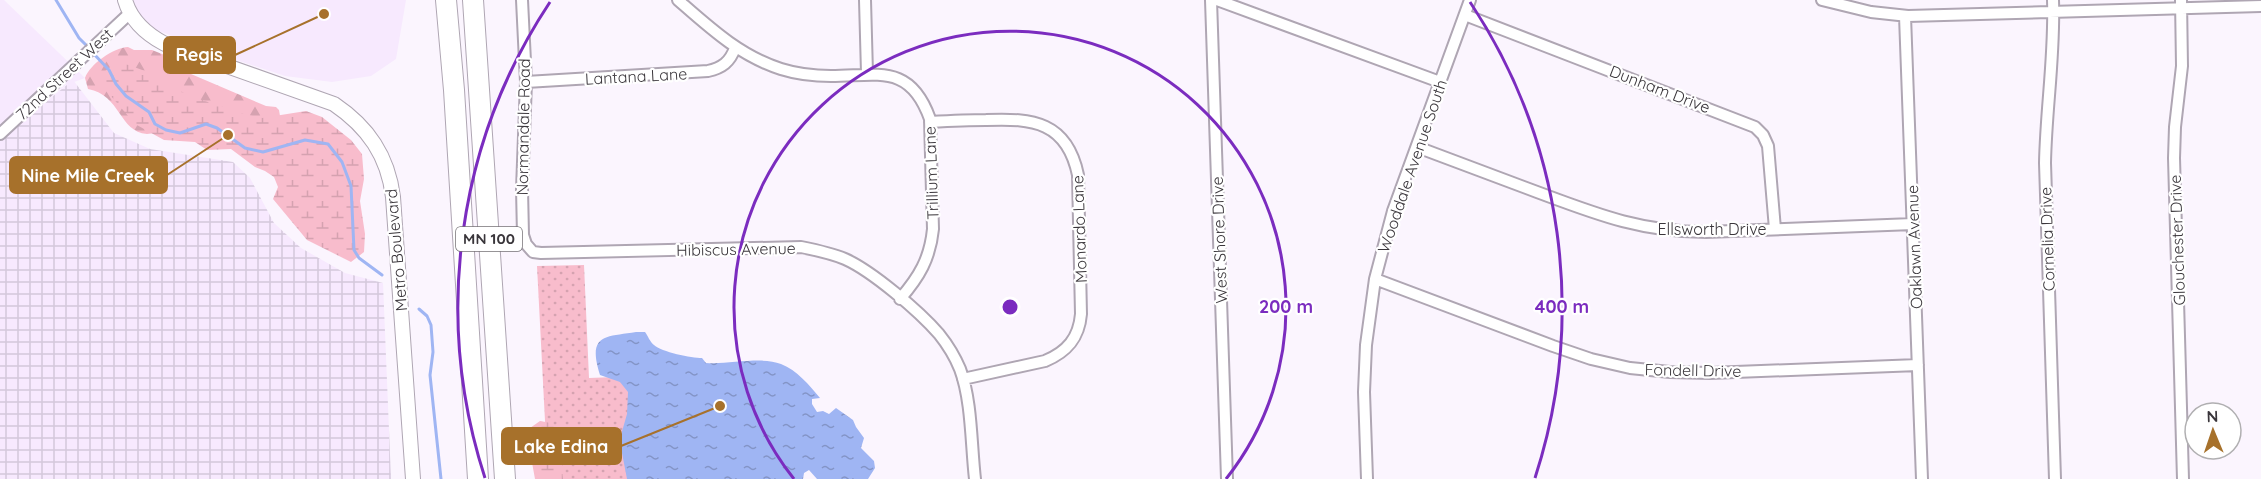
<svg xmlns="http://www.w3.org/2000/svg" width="2261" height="479" viewBox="0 0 2261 479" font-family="Quicksand,sans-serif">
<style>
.built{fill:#f7e9fe}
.industrial{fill:url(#industrial-grid)}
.green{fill:url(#green-dots)}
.forest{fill:url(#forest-firs)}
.wetland{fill:url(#wetland-marsh)}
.water{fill:url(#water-ripples)}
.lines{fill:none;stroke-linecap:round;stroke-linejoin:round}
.stream{stroke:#9fb5f3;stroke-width:3}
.minor-casing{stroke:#afa6b3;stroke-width:14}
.tertiary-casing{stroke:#afa6b3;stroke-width:16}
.motorway-casing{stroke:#afa6b3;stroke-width:22}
.minor{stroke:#fff;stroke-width:10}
.tertiary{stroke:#fff;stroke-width:14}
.motorway{stroke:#fff;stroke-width:20}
.ring{fill:none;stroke:#7b2cbf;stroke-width:3}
.labels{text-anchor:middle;stroke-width:4.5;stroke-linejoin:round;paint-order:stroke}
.shield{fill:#fff;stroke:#757276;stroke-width:1.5}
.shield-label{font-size:15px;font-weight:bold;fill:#3a363b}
.street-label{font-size:16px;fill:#3a363b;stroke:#fff}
.centre{fill:#7b2cbf;stroke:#fff;stroke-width:3}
.ring-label{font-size:18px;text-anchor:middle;font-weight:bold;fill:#7b2cbf;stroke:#fff;stroke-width:4.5;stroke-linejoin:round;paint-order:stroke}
.leader{fill:none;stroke:#a7712b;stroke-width:2}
.callout-dot{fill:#a7712b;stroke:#fff;stroke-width:2}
.callout{fill:#a7712b;stroke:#a7712b;stroke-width:2}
.callout-label{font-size:18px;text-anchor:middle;font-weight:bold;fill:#fff}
</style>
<defs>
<pattern id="industrial-grid" width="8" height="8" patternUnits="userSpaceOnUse" patternTransform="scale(1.5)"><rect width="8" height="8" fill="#f7e9fe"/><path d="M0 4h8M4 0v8" fill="none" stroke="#d4c8db"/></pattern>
<pattern id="green-dots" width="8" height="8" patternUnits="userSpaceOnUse" patternTransform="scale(1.5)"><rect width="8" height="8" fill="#f8bccc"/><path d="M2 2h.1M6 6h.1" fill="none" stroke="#d5a2b0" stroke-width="1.8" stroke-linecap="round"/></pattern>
<pattern id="forest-firs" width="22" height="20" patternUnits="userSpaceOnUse" patternTransform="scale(1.5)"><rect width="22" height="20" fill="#f8bccc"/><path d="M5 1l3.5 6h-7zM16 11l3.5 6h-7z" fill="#d5a2b0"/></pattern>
<pattern id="wetland-marsh" width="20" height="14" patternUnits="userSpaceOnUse" patternTransform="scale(1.5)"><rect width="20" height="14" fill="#f8bccc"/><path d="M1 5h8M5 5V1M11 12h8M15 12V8" fill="none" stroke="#d5a2b0"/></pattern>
<pattern id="water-ripples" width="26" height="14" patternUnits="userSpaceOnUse" patternTransform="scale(1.5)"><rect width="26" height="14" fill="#9fb5f3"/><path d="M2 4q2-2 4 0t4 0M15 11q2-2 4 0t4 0" fill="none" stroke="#8394c6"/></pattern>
</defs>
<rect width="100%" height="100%" fill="#fbf5fe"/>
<path class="built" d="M 0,0 L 4,0 L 85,78 L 66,85 L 0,139 Z
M 133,0 L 406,0 L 396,59 L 371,76 L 332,82 L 285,76 L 215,53 L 144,25 Z"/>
<path class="industrial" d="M 73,80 L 114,133 L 150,149 L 233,162 L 250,178 L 274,223 L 301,248 L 345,273 L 383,283 L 391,479 L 0,479 L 0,139 Z"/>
<path class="green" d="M 584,265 L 589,378 L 641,376 L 644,479 L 548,479 L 537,266 Z"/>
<path class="forest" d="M 128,47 L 134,50 L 152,50 L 172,58 L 182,63 L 191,74 L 266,106 L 276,107 L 279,110 L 280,116 L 258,121 L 147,134 C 119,132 121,95 88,89 L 85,78 C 90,64 113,48 128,47 Z"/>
<path class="wetland" d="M 123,63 L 156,75 L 163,82 L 190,96 L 244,114 L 262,118 L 306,111 L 322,117 L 351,140 L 362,154 L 364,179 L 360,201 L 365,234 L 364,252 L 351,262 L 307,240 L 273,199 L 278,187 L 274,177 L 265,171 L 255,167 L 231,149 L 207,150 L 195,142 L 164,140 L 135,124 L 105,89 L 102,81 L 104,72 L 114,64 Z
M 540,421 C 545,422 551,422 554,426 C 562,435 562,466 563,479 L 535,479 L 527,435 L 530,428 Z"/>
<path class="water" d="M 636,332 L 645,332 C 648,336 650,342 654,345 C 661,352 692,358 702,358 L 706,363 C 727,365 762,356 781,364 C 797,370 809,385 820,398 L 812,399 L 812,404 L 817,412 L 823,411 L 829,414 L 836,408 L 853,420 L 856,427 L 864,438 L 861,448 L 874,461 L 875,468 L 868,479 L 817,479 L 809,470 L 804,473 L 803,479 L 627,479 L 622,453 L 621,435 L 627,414 L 628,392 L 620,382 L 600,375 C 587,334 605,337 636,332 Z"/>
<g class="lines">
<path class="stream" d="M 56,0 L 79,38 L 89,48
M 93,53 L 109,70 L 116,84 L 126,96 L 149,112 L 155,124 L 166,130 L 180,133 L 206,124 L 217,128 L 245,148 L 263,152 L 305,140 L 328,144 L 342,162 L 351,186 L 354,250 L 359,258 L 382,275
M 419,309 L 427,316 L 431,325 L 433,352 L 430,375 L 441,479"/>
<defs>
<path id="minor" d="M 522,0 L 526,82 L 522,189 L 523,235 L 526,244 L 533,252 L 541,253 L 801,247 C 816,250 831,253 845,259 C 872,271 919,311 939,334 C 947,344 955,357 960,369 C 972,401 971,445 975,479
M 678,0 C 710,28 740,56 781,69 C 797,74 814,76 831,76 C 878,76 910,63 930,119 L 933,229 C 930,259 919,277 900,299
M 865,0 L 867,73
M 1211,0 L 1227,479
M 1217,0 L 1440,82
M 1822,0 L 1871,12 L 1908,16 L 2261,6
M 2053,0 C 2055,54 2046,109 2045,163 L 2055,479
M 2181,0 L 2182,66 L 2175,127 L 2174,158 L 2183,479
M 1465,15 L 1755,127 L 1763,135 L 1768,146 L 1775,229
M 1905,16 L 1922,479
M 526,82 L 708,71 C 722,68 730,62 735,48
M 930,122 C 948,121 967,120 986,120 C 1033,118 1067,122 1078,175 L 1081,314 C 1079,338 1067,352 1045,361 L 963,379
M 0,134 L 129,14
M 1417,147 C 1457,162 1497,177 1537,192 C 1596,214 1641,232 1706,232 L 1913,224
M 1375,279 L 1553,346 L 1591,359 L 1630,368 L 1670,372 L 1710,373 L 1918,365
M 1367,479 L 1364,392 L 1366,345 L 1375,279 L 1393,211 L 1470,0"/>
<path id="tertiary" d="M 125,0 C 131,21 146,34 165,44 L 334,104 C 368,127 388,156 393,197 L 413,479"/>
<path id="motorway" d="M 446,0 L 454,90 L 478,479
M 473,0 L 505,479"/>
</defs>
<use href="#minor" class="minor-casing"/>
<use href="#tertiary" class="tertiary-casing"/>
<use href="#motorway" class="motorway-casing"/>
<use href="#minor" class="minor"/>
<use href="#tertiary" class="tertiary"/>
<use href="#motorway" class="motorway"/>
</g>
<g class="ring">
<path d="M794 479A276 276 0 1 1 1226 479"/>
<path d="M485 478A552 552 0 0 1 550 2M1470 2A552 552 0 0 1 1535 478"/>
</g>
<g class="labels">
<rect class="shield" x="456" y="227" width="66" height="24" rx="4.5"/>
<g class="shield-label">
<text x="489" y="244">MN 100</text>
</g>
<g class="street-label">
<text transform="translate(64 74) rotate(-43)" y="6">72nd Street West</text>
<text transform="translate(636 76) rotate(-3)" y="6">Lantana Lane</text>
<text transform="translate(1660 89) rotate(21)" y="6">Dunham Drive</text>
<text transform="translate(523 127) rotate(-89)" y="6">Normandale Road</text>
<text transform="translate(1412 166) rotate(-71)" y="6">Wooddale Avenue South</text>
<text transform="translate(931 173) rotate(-92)" y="6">Trillium Lane</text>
<text transform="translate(1079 229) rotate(-92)" y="6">Monardo Lane</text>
<text x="1712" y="235">Ellsworth Drive</text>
<text transform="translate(2047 239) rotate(-92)" y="6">Cornelia Drive</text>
<text transform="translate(1219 240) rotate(-92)" y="6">West Shore Drive</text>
<text transform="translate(2177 240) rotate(-92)" y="6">Glouchester Drive</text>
<text transform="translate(1914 247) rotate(-92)" y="6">Oaklawn Avenue</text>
<text transform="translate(736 249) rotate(-1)" y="6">Hibiscus Avenue</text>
<text transform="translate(396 250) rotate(-95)" y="6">Metro Boulevard</text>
<text transform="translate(1693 370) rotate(1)" y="6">Fondell Drive</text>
</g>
</g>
<circle cx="1010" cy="307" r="9" class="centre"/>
<g class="ring-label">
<text x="1286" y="313">200 m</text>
<text x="1562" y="313">400 m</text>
</g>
<path class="leader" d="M324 14L235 55M228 135L167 175M720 406L621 446"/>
<g class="callout-dot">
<circle cx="324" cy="14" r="6"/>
<circle cx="228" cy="135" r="6"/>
<circle cx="720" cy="406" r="6"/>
</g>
<g class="callout">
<rect x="164" y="37" width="71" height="36" rx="6"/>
<rect x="10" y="157" width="157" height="36" rx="6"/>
<rect x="502" y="428" width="119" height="36" rx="6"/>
</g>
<g class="callout-label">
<text x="199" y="61">Regis</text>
<text x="88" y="182">Nine Mile Creek</text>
<text x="561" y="453">Lake Edina</text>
</g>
<g transform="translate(2213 431) rotate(358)"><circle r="28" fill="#ffffff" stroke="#b0afb1" stroke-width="1.5"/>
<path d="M0-4.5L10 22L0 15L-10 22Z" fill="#a7712b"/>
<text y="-9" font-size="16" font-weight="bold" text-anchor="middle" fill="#3a363b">N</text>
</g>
</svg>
